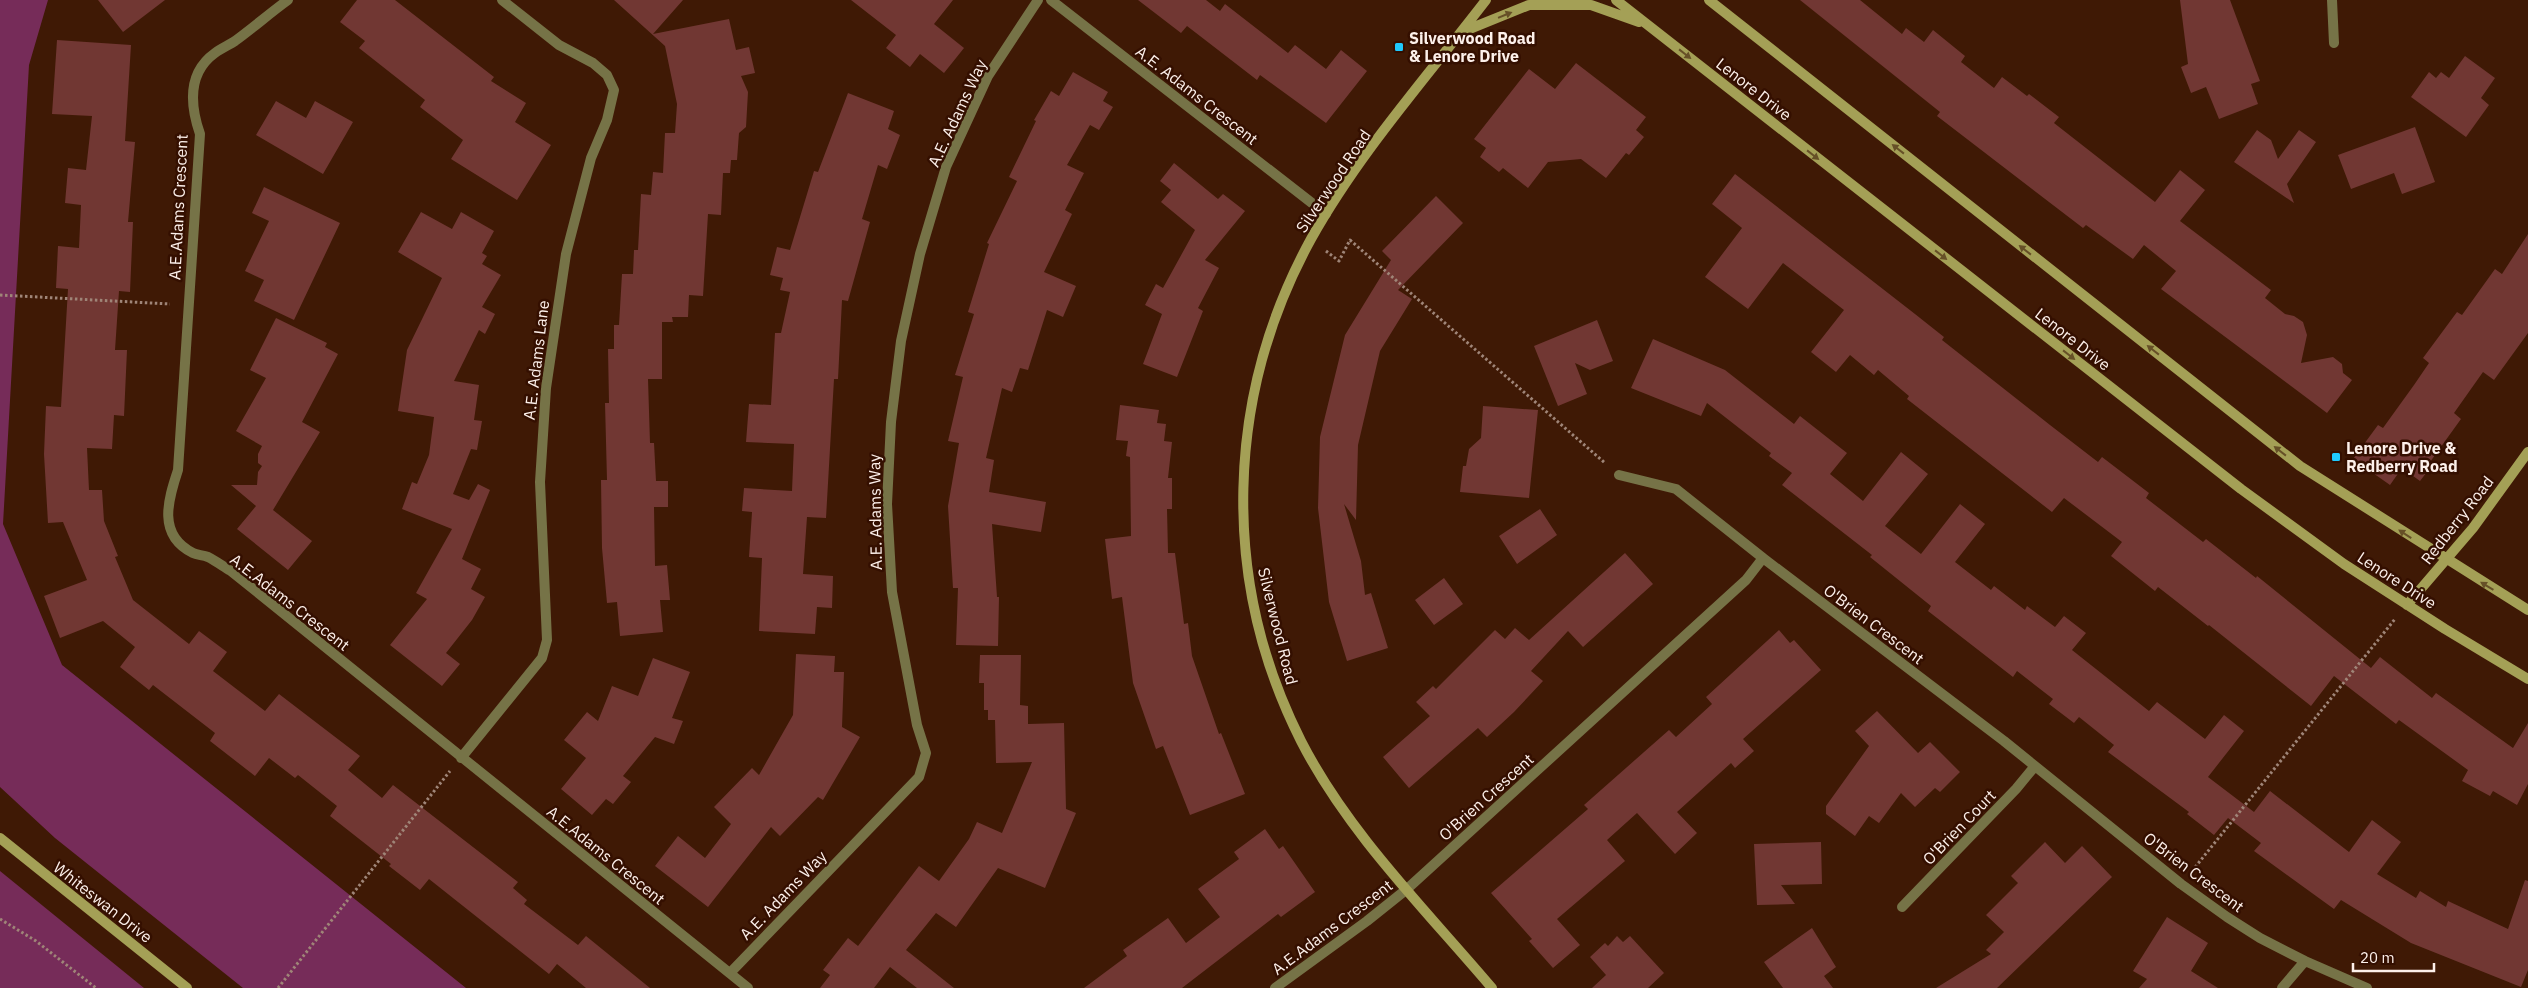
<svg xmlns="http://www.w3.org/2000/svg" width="2528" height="988" viewBox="0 0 2528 988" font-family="'IBM Plex Sans',sans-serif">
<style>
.green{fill:#762c59}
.building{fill:#713733}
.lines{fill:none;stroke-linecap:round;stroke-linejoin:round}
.path{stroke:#9f8578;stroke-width:3;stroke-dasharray:2.5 2.5;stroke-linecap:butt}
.street{stroke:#767347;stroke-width:10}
.secondary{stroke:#a4a056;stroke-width:10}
.oneway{fill:#665027}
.poi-dot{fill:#1fc9fd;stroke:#340f00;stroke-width:2}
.labels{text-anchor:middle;stroke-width:5;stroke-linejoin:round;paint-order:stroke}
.poi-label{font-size:16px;font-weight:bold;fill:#fdf0ea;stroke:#340f00;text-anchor:start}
.street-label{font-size:16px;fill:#fdf0ea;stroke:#340f00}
</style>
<rect width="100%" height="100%" fill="#3f1905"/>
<path class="green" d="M 0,0 L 48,0 L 29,65 L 3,524 L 62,665 L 466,988 L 243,988 L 55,838 L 0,787 Z
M 0,871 L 144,988 L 0,988 Z"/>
<path class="building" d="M 98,0 L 165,0 L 123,32 Z
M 357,0 L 395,0 L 494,77 L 491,81 L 526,103 L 515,122 L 551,145 L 517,200 L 451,159 L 463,140 L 420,107 L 425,100 L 359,48 L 365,41 L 340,22 Z
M 614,0 L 683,0 L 653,34 L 729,19 L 736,50 L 749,47 L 755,73 L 741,76 L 748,92 L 746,127 L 739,133 L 737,160 L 731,160 L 730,173 L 723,173 L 721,215 L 708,214 L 703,296 L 689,295 L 688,317 L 672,317 L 673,322 L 662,322 L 662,379 L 648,379 L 650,443 L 654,443 L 656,481 L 668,481 L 668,507 L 654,507 L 655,566 L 667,565 L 670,600 L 660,600 L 663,632 L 620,636 L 617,602 L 607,603 L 602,548 L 601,480 L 607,480 L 605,403 L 609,403 L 608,349 L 614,349 L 614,325 L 619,325 L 622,274 L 633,274 L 634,250 L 638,250 L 641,194 L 651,195 L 653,172 L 663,173 L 665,133 L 675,133 L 677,104 L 665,46 Z
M 851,0 L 953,0 L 934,24 L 964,48 L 944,73 L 920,54 L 910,67 L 886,48 L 896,35 Z
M 1138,0 L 1206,0 L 1220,11 L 1225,4 L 1288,53 L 1295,45 L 1326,69 L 1341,50 L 1367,71 L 1326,123 L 1260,75 L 1257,80 L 1187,26 L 1181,33 Z
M 1800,0 L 1860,0 L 1902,34 L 1906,28 L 1924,42 L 1933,30 L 1965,56 L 1961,62 L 1994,88 L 2002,77 L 2027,96 L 2029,94 L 2059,117 L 2054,123 L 2155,202 L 2180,170 L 2205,190 L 2180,221 L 2271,290 L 2265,298 L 2285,314 L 2294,316 L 2303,322 L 2307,335 L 2301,363 L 2333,357 L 2342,364 L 2343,373 L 2352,380 L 2327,413 L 2161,289 L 2176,271 L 2144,245 L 2133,259 L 2086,225 L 2083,228 L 1937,116 L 1940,112 Z
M 2180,0 L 2230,0 L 2260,81 L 2251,84 L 2258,104 L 2219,119 L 2206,87 L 2191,93 L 2181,67 L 2188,64 Z
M 57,40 L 131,45 L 125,141 L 135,142 L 128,222 L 133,222 L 130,292 L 119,291 L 115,350 L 127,350 L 124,416 L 114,415 L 112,449 L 87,448 L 89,490 L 102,490 L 104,521 L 118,556 L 115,557 L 133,600 L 189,644 L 199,631 L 227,652 L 213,671 L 265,711 L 279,694 L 360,756 L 348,770 L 382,798 L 393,785 L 518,882 L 513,888 L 527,900 L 524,904 L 578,945 L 586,936 L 650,988 L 586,988 L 557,964 L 549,974 L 429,879 L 420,890 L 389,866 L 391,864 L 330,816 L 337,806 L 298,775 L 295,778 L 269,758 L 255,776 L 210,741 L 215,733 L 153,685 L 149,690 L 120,667 L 135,647 L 103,621 L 60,638 L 44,596 L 87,580 L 63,522 L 48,523 L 44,454 L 46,406 L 61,407 L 68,289 L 56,288 L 58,246 L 79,248 L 81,205 L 65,203 L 68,168 L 86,170 L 92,116 L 52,114 Z
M 2465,56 L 2495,78 L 2481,98 L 2489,105 L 2466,137 L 2411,97 L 2429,72 L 2436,78 L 2441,72 L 2449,78 Z
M 1576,63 L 1646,117 L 1636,130 L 1644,137 L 1629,155 L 1626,153 L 1606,178 L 1581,159 L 1548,162 L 1528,188 L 1503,168 L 1499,172 L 1480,157 L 1486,148 L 1474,139 L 1529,69 L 1555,89 Z
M 1073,72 L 1108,92 L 1103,101 L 1113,107 L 1099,130 L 1090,125 L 1067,165 L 1084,173 L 1065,210 L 1072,214 L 1044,272 L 1076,286 L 1063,317 L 1047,310 L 1028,370 L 1020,368 L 1012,392 L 1002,388 L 986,458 L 994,460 L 989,492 L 1046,502 L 1041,532 L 992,524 L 997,597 L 999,597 L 998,646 L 956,645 L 958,588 L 953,588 L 948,506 L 959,443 L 948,441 L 963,377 L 955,375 L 974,314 L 968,312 L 989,244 L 987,243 L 1017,181 L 1009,177 L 1036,121 L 1034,120 L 1051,91 L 1059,96 Z
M 848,93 L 894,111 L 888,129 L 900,135 L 887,169 L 878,165 L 862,219 L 870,222 L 848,301 L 842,300 L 838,379 L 834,379 L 826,518 L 807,517 L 803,574 L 833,576 L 832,608 L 817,607 L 815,634 L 759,631 L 762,558 L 749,557 L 752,512 L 742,511 L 744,488 L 792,491 L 794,444 L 746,442 L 749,404 L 771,405 L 775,333 L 781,333 L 790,292 L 780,290 L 783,278 L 770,275 L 777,247 L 790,250 L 814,171 L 818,172 Z
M 276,101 L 306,118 L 315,101 L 353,122 L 323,174 L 256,135 Z
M 2415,127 L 2435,182 L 2402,194 L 2394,173 L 2351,189 L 2338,155 Z
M 2257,130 L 2271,140 L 2278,159 L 2299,130 L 2316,142 L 2287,184 L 2294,203 L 2234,162 Z
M 1174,163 L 1218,199 L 1223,194 L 1245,211 L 1205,260 L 1219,268 L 1198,308 L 1203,311 L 1177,377 L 1143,364 L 1162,314 L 1145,305 L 1156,284 L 1163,288 L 1195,230 L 1161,202 L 1171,190 L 1160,181 Z
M 1735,174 L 1915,314 L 1944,337 L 1942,340 L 2050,425 L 2098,462 L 2102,457 L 2149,493 L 2146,498 L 2203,542 L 2206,539 L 2256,578 L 2257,576 L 2371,668 L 2380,657 L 2432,698 L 2436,693 L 2513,748 L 2528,723 L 2528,784 L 2517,805 L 2493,791 L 2490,796 L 2462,781 L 2468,770 L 2399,720 L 2396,724 L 2334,676 L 2311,706 L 2209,625 L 2208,626 L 2158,587 L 2155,591 L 2111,556 L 2122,542 L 2064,498 L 2052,512 L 1907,399 L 1909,396 L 1878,370 L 1874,375 L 1850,355 L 1836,372 L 1811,352 L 1844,310 L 1783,263 L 1748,309 L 1705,277 L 1742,228 L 1712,204 Z
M 264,187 L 340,223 L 294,320 L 254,301 L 264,280 L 245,271 L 269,221 L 252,213 Z
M 1436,196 L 1463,223 L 1398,290 L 1412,299 L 1380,351 L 1358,445 L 1356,520 L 1344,504 L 1361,561 L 1365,595 L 1371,593 L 1388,648 L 1347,661 L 1329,602 L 1318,508 L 1320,437 L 1345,335 L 1391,260 L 1382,251 Z
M 421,212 L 452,229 L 461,212 L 494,231 L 482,253 L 487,256 L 482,264 L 501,275 L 482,307 L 495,314 L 485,334 L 479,330 L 454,381 L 479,385 L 474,420 L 482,421 L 477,450 L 471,449 L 453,494 L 469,500 L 478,484 L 490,490 L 462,559 L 481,569 L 471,589 L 485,597 L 472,620 L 446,653 L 460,664 L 442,686 L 390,645 L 427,599 L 416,593 L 452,529 L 402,509 L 412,482 L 417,484 L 429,455 L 434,417 L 398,411 L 407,350 L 442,278 L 398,252 Z
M 2528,234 L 2528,333 L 2494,380 L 2483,372 L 2454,413 L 2461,419 L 2430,462 L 2433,464 L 2420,481 L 2402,468 L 2390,485 L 2353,459 L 2378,425 L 2383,428 L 2414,385 L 2429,363 L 2423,358 L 2457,312 L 2462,315 L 2495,269 L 2502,274 Z
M 276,318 L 327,343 L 325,347 L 338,354 L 302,422 L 320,432 L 273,510 L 312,541 L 288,570 L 237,529 L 256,506 L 231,485 L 257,485 L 258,472 L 262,466 L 258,463 L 258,454 L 262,446 L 236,431 L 266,378 L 250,370 Z
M 1597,320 L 1613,361 L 1590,370 L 1575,363 L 1587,394 L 1558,406 L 1534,346 Z
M 1653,339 L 1725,370 L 1794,424 L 1800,416 L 1847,453 L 1830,474 L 1863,501 L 1901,452 L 1928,474 L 1885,526 L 1921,554 L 1960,504 L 1985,524 L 1955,562 L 1991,590 L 1994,586 L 2025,610 L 2027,606 L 2055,627 L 2064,616 L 2086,633 L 2072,650 L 2149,711 L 2157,702 L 2205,739 L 2224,715 L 2244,731 L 2208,777 L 2254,812 L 2270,791 L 2349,852 L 2372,820 L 2401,842 L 2377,874 L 2416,898 L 2420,891 L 2446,907 L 2448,901 L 2508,929 L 2525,880 L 2528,881 L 2528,970 L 2521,987 L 2411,943 L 2341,900 L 2334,909 L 2254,851 L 2261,843 L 2228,818 L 2214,835 L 2187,814 L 2189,812 L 2108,752 L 2114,745 L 2079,717 L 2074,723 L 2049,704 L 2053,699 L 2017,671 L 2013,677 L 1928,611 L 1931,606 L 1870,557 L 1872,555 L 1782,485 L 1792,473 L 1769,456 L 1771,453 L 1707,403 L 1701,416 L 1631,388 Z
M 1120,405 L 1159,410 L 1157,423 L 1166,424 L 1164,441 L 1172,442 L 1168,478 L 1172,478 L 1172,509 L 1167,509 L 1168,553 L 1175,553 L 1184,624 L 1188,623 L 1192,656 L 1219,734 L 1221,733 L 1245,794 L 1190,815 L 1163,746 L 1156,749 L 1133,683 L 1122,597 L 1112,599 L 1105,539 L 1131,536 L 1130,457 L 1126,456 L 1128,441 L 1116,440 Z
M 1483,406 L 1538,410 L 1529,498 L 1460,492 L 1463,466 L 1466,466 L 1469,449 L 1481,438 Z
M 1540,509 L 1557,535 L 1517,564 L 1499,536 Z
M 1625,553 L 1653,584 L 1583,647 L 1568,631 L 1531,671 L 1543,681 L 1514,712 L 1487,737 L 1478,728 L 1409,788 L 1383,757 L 1430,716 L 1416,702 L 1433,686 L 1436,689 L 1495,630 L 1505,639 L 1515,628 L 1529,640 Z
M 1444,578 L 1463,604 L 1434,625 L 1415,600 Z
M 1779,630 L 1790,643 L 1794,640 L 1821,670 L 1743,739 L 1754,751 L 1735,768 L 1731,763 L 1677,812 L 1697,833 L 1675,854 L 1637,813 L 1607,840 L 1625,861 L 1557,919 L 1580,945 L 1553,968 L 1529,941 L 1532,939 L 1491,893 L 1588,809 L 1584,805 L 1669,730 L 1676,737 L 1712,704 L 1706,697 Z
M 796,654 L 835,656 L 834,672 L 844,672 L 842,727 L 860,737 L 823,800 L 818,797 L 780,836 L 771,827 L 708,907 L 655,866 L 678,836 L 705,858 L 731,824 L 714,807 L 752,768 L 759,775 L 793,715 Z
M 980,655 L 1021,655 L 1020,705 L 1028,706 L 1028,724 L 1064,723 L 1066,809 L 1076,813 L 1045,888 L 998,868 L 956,927 L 936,913 L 906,950 L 954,988 L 917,988 L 890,967 L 874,988 L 820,988 L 830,975 L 823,970 L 848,938 L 858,946 L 919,866 L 939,881 L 969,839 L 977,822 L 1002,833 L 1032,762 L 996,763 L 995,720 L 988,720 L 988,710 L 984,710 L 984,683 L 979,683 Z
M 653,658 L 690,672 L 672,718 L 683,721 L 674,744 L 655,737 L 623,776 L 631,782 L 613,804 L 606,799 L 592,815 L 561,789 L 586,758 L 564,740 L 587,712 L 598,721 L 612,686 L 638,696 Z
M 1877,711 L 1918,753 L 1930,742 L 1960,772 L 1940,792 L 1935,788 L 1915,807 L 1901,793 L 1879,823 L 1869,816 L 1855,836 L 1826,814 L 1826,806 L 1869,746 L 1855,731 Z
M 1265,829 L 1279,849 L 1283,846 L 1315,892 L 1281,917 L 1278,914 L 1182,988 L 1084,988 L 1127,956 L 1123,950 L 1168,918 L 1186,943 L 1220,917 L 1198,889 L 1239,859 L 1234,852 Z
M 1821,842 L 1822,884 L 1781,885 L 1795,904 L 1757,905 L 1754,844 Z
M 2045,842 L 2065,863 L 2082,846 L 2112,877 L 1997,988 L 1936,988 L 1991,954 L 1986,950 L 2004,932 L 1986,915 L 2018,883 L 2011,876 Z
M 2167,917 L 2208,943 L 2191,971 L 2218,988 L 2139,988 L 2147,979 L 2133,971 Z
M 1812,928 L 1836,967 L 1824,976 L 1833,988 L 1783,988 L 1764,962 Z
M 1617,936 L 1623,942 L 1630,936 L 1664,973 L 1648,988 L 1592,988 L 1606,975 L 1590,957 L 1605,943 L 1608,946 Z"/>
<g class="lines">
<path class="path" d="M 1326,251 L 1339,261 L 1350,240 L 1605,463
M 0,295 L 170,304
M 2192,871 L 2395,619
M 0,919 L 36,941 L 96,988
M 278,988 L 450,771"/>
<path class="street" d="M 288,0 C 270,13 253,28 235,41 C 229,45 222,48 215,53 C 187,73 190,105 200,134 L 178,470 C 168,500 157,535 193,553 C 197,555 203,555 208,557 C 216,561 224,567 231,571 L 748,988
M 1051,0 L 1326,214
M 2332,0 L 2334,43
M 1619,475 L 1676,489 L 1763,558
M 461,758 L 542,658 L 547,640 L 540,482 L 546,388 L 566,254 L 591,158 L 607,120 L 614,90 L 607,75 L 593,63 L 559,45 L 502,0
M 1902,907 L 2016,789 L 2035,766
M 730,973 L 919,777 L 926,753 L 917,725 L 892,592 L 887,504 L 891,422 L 901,341 L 920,254 L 946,167 L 988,76 L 1038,0
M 1275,988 L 1367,921 L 1407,889 L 1746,580 L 1763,558 L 2004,741 L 2181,884 L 2227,917 L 2260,938 L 2305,961 L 2367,988
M 2282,988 L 2305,961"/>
<path class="secondary" d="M 1486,0 C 1426,78 1359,153 1311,239 C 1225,396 1220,581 1301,741 C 1348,833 1426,910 1492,988
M 1616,0 L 2241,489 L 2344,564 L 2445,629 L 2528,679
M 1709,0 L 2300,466 L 2528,610
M 1462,32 L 1529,5 L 1591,5 L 1639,22
M 2407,605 L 2473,528 L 2528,452
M 0,838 L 187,988"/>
</g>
<defs><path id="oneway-solid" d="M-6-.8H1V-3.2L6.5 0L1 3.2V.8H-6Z" transform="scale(1.25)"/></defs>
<g class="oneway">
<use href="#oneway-solid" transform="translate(1505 15) rotate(-22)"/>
<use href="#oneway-solid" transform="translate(1685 54) rotate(38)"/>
<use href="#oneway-solid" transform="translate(1898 149) rotate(-142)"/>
<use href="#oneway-solid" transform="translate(1813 155) rotate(38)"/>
<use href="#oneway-solid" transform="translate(2025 250) rotate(-142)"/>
<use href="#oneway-solid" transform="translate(1941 255) rotate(38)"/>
<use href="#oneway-solid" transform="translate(2153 350) rotate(-142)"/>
<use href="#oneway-solid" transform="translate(2069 355) rotate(38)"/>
<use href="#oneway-solid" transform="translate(2280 451) rotate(-142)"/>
<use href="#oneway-solid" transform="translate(2405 534) rotate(-147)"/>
<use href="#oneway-solid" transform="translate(2487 586) rotate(-149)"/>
</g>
<g class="poi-dot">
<rect x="1394" y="42" width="10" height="10" rx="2.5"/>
<rect x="2331" y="452" width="10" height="10" rx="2.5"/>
</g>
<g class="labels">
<g class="poi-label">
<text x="1409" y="44">Silverwood Road<tspan x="1409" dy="18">&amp; Lenore Drive</tspan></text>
<text x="2346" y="454">Lenore Drive &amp;<tspan x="2346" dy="18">Redberry Road</tspan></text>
</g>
<g class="street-label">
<text transform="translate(1754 89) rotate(38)" y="6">Lenore Drive</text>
<text transform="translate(1197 95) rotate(38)" y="6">A.E. Adams Crescent</text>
<text transform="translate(957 113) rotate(-65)" y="6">A.E. Adams Way</text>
<text transform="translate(1333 181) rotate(-56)" y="6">Silverwood Road</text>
<text transform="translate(178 207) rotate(-87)" y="6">A.E.Adams Crescent</text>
<text transform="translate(2073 339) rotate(38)" y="6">Lenore Drive</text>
<text transform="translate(536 360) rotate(-83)" y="6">A.E. Adams Lane</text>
<text transform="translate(875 512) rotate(-91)" y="6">A.E. Adams Way</text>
<text transform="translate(2457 520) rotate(-52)" y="6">Redberry Road</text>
<text transform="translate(2397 580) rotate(33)" y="6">Lenore Drive</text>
<text transform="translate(290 602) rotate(38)" y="6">A.E.Adams Crescent</text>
<text transform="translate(1874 624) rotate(37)" y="6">O'Brien Crescent</text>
<text transform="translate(1278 626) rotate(76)" y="6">Silverwood Road</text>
<text transform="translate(1486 797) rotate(-42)" y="6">O'Brien Crescent</text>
<text transform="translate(1959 827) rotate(-46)" y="6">O'Brien Court</text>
<text transform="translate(606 855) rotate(39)" y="6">A.E.Adams Crescent</text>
<text transform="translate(2194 872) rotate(37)" y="6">O'Brien Crescent</text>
<text transform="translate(783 895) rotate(-46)" y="6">A.E. Adams Way</text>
<text transform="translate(103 902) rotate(38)" y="6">Whiteswan Drive</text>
<text transform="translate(1332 927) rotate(-37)" y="6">A.E.Adams Crescent</text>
</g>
</g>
<path d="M2353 963v8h81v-8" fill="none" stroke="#fdf0ea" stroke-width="2.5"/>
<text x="2360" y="963" font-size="15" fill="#fdf0ea" stroke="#340f00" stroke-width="4" paint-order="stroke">20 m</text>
</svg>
